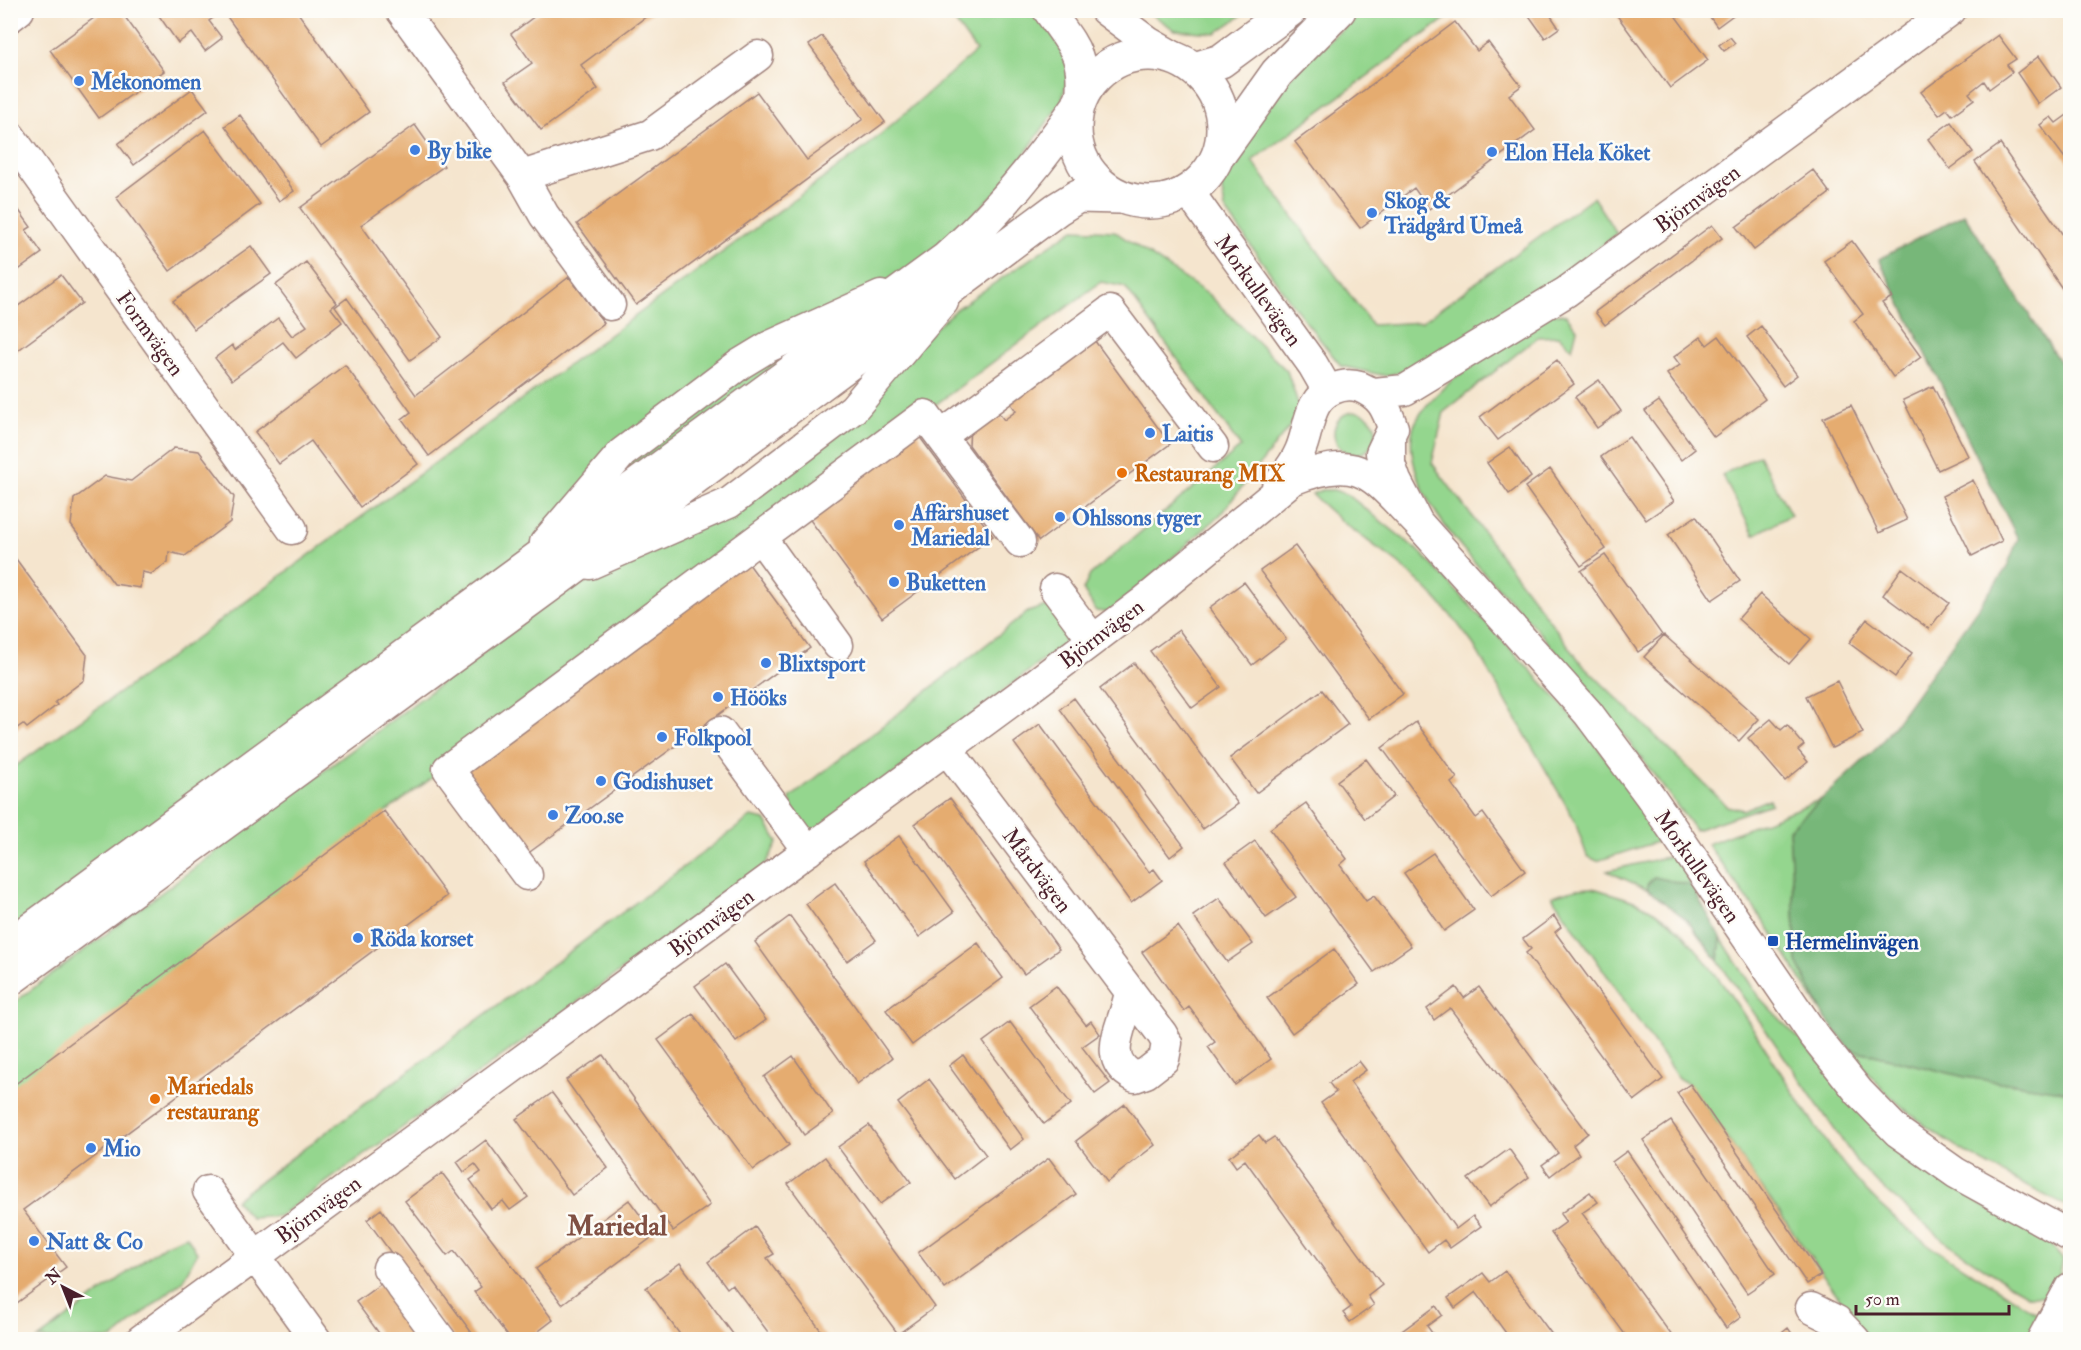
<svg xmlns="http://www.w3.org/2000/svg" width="2081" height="1350" viewBox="0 0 2081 1350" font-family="'IM FELL Double Pica',serif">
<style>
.green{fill:#94d68e;stroke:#6f7a5c;stroke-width:1.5}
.forest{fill:#77b779;stroke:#606b52;stroke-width:1.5}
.building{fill:#e5ac70}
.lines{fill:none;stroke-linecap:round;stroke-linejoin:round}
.minor-casing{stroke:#a0827c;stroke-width:33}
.highway-casing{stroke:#a0827c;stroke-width:36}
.minor{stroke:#fff;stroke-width:30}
.highway{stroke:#fff;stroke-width:33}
.shop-dot{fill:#3f7fe0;stroke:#fdfcf7;stroke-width:2}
.food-dot{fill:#e8710a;stroke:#fdfcf7;stroke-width:2}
.transit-dot{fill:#1a4fb4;stroke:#fdfcf7;stroke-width:2}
.labels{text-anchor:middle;stroke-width:5;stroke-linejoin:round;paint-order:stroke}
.shop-label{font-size:22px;font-weight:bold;fill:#366cbe;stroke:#fdfcf7;text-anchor:start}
.street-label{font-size:22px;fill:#4a1f2b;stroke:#fdfcf7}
.food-label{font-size:22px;font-weight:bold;fill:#c56008;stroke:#fdfcf7;text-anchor:start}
.transit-label{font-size:22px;font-weight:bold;fill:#164399;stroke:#fdfcf7;text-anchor:start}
.district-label{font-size:28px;font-weight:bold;fill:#805043;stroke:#fdfcf7}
</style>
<rect width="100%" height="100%" fill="#fdfcf7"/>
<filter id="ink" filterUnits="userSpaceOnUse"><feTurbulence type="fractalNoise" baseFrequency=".0167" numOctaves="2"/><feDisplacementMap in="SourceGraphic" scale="12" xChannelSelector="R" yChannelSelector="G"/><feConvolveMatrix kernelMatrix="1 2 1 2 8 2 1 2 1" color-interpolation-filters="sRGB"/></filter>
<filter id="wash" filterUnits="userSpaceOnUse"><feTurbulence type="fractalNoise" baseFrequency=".008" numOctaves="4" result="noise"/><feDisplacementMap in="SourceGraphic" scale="24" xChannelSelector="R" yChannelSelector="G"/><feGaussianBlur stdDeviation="1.35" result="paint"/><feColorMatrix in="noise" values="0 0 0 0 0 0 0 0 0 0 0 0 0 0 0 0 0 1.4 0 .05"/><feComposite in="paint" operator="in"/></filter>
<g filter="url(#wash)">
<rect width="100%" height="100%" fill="#f5e5ce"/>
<path class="green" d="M 947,11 L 1037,11 L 1071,63 L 1062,101 L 1003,185 L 933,255 L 11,929 L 10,770 L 173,655 L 866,147 L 976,51 Z
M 1147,11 L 1248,11 L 1216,33 L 1175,30 Z
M 1364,11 L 1456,11 L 1252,161 L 1372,325 L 1422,322 L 1593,197 L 1617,234 L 1529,299 L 1425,364 L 1386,376 L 1341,366 L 1292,304 L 1225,209 L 1221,184 L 1255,121 L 1303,62 Z
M 1074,229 L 1114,231 L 1209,295 L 1287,371 L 1301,412 L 1220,515 L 1111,613 L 1096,611 L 1083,590 L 1090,575 L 1241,447 L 1125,287 L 1101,282 L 11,1090 L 11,1005 L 562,593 L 735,511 L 955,310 Z
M 1553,313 L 1566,315 L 1577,329 L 1572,349 L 1559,336 L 1538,337 L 1444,412 L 1432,463 L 1582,664 L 1727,806 L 1743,810 L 1769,799 L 1771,804 L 1695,830 C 1647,765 1598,699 1544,638 C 1506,593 1460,554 1430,503 C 1419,483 1407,453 1413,429 C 1425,389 1507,341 1541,317 Z
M1334 433a21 21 0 1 1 42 0a21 21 0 1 1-42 0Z
M 1759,455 L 1791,515 L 1754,535 L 1722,475 Z
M 1322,490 L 1334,490 L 1348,495 L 1420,552 L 1553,694 L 1596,745 L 1666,839 L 1597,861 L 1587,856 L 1574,819 L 1473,644 C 1451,613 1427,587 1398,563 C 1369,541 1337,521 1312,494 Z
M 1043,607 L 1051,607 L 1065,628 L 1064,644 L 821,830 L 807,829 L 792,808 L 790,798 L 1028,612 Z
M 1822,799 L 1789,829 L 1797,962 L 1826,1019 L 1771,931 L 1707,844 Z
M 751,817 L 765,820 L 778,842 L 763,869 L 279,1216 L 251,1218 L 235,1200 Z
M 1675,855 L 1691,885 L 1654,877 L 1647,885 L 1648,890 L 1607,871 Z
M 1593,888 C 1612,894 1634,899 1652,910 C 1682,926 1704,959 1724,986 C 1772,1052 1810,1130 1866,1191 C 1914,1243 1981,1277 2040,1315 L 2028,1339 L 1868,1339 L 1690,1085 L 1678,1078 L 1552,896 L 1576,889 Z
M 1721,938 L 1758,996 L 1913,1158 L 1982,1205 L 2049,1243 L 2063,1260 L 2057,1284 L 2046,1296 L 2029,1296 L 2010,1285 L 1947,1243 L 1878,1184 L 1857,1162 L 1718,961 Z
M 1850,1049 L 1965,1077 L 2070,1092 L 2070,1208 C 1989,1167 1902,1126 1850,1049 Z
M 187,1236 L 197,1253 L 182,1281 L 112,1339 L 38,1339 L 166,1244 Z"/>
<path class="forest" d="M 1964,214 L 2070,378 L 2070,1092 L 1965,1077 L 1850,1049 L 1826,1019 L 1797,962 L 1789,829 L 1879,746 L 2006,569 L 2018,539 L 1879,259 Z
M 1654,877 L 1691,885 L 1721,938 L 1718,961 L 1686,919 L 1648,890 L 1647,885 Z"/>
<g id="blocks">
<path class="building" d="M 105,10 L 120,10 L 164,71 L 99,118 L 50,50 Z
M 155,10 L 296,10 L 369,112 L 321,147 L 223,11 L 209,21 L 222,38 L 205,51 L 192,33 L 178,43 Z
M 543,10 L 655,10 L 581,65 L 598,89 L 541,130 L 505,82 L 532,63 L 511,34 Z
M 1525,10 L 1547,10 L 1559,28 L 1545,38 Z
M 1613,10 L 1671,10 L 1708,60 L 1670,88 Z
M 1705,10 L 1740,10 L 1717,27 Z
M 1455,22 L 1477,51 L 1488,42 L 1521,86 L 1509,95 L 1535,130 L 1429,209 L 1414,188 L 1360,228 L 1295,142 Z
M 1998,35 L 2016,59 L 2007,65 L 2012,72 L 1989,89 L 1984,81 L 1969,93 L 1974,99 L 1952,115 L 1947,109 L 1939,115 L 1921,92 Z
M 822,36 L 885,122 L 636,305 L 577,224 L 757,92 L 807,160 L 863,119 L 809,45 Z
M 1730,37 L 1735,43 L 1724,51 L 1719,45 Z
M 2039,56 L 2061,87 L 2038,104 L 2017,73 Z
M 192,89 L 208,110 L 134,165 L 118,144 Z
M 2070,113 L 2070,165 L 2040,125 L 2051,117 L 2056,123 Z
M 240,115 L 294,191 L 279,201 L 225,126 Z
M 1951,122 L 1973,152 L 1950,169 L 1928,139 Z
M 415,125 L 444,166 L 361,225 L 442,337 L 410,360 L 300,208 Z
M 205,130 L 260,204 L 170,271 L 116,197 Z
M 2000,144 L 2070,245 L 2070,300 L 1975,162 Z
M 1813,170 L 1830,193 L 1754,250 L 1736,227 Z
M 10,198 L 31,227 L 26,230 L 42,253 L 10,276 Z
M 1712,225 L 1722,238 L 1605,325 L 1595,312 Z
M 1852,241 L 1892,297 L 1882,303 L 1921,357 L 1893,377 L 1854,321 L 1863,314 L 1824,261 Z
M 251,246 L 271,274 L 194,329 L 173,301 Z
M 306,262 L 337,303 L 331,308 L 342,322 L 296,358 L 283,342 L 232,380 L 215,358 L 232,345 L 235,350 L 278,318 L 292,336 L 307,326 L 276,285 Z
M 61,275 L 82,303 L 10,356 L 10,312 Z
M 569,277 L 604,323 L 429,456 L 402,419 L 411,412 L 335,307 L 347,298 L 416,395 Z
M 1761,326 L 1797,375 L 1783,386 L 1747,337 Z
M 1719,336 L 1765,399 L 1714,437 L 1667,374 L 1680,365 L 1674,357 L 1701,337 L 1707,345 Z
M 1092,337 L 1170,444 L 1039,541 L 969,445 L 970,426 L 995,408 L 1004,420 L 1016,411 L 1008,399 Z
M 1557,360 L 1574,384 L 1498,440 L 1480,417 Z
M 345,365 L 418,464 L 360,507 L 311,441 L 279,464 L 255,432 Z
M 1599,380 L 1621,411 L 1597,428 L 1575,397 Z
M 1933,386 L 1968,456 L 1938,470 L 1903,400 Z
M 1659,401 L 1695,449 L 1681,460 L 1645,411 Z
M 1851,405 L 1907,520 L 1879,533 L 1823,418 Z
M 916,432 L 993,536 L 882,618 L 805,513 Z
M 1629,437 L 1674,501 L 1646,520 L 1601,457 Z
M 1510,447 L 1531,477 L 1509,494 L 1487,463 Z
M 174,448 L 199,451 L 234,497 L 230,522 L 185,556 L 169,552 L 168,562 L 151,574 L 142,572 L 140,588 L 114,584 L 71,525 L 74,499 L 105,476 L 131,481 Z
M 1550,469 L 1606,549 L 1581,566 L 1525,487 Z
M 1973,480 L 2002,541 L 1972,556 L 1942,496 Z
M 1696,516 L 1740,581 L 1712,600 L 1668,535 Z
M 1295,546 L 1403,694 L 1369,719 L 1260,571 Z
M 13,555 L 87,655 L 84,680 L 55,702 L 57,705 L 27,728 L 23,724 L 10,733 L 10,557 Z
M 1605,555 L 1662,635 L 1638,652 L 1581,571 Z
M 746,560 L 810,648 L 527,854 L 464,766 Z
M 1902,568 L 1949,603 L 1929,629 L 1883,595 Z
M 1244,582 L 1286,639 L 1252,665 L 1209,608 Z
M 1760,594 L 1811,639 L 1789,664 L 1738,619 Z
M 1867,619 L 1912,653 L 1895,677 L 1849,643 Z
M 1179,630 L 1221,687 L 1192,708 L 1150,651 Z
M 1664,635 L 1759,719 L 1739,741 L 1644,657 Z
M 1134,663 L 1238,804 L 1203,829 L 1100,689 Z
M 1837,681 L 1863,733 L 1832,748 L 1806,696 Z
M 1322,690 L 1348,724 L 1256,793 L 1230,758 Z
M 1074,698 L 1184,846 L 1170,857 L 1060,709 Z
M 1771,719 L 1781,730 L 1787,725 L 1804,745 L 1798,750 L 1808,762 L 1785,781 L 1748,738 Z
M 1416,722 L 1457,778 L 1451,783 L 1476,818 L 1483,813 L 1525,871 L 1491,896 L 1382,748 Z
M 1040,724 L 1149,872 L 1154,869 L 1162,880 L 1131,903 L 1014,743 Z
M 1366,759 L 1394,796 L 1365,819 L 1337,781 Z
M 950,798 L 1059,949 L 1024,974 L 915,824 Z
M 1306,803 L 1347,859 L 1340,865 L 1366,901 L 1374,896 L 1411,946 L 1374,972 L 1270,829 Z
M 384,811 L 447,896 L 23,1210 L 66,1267 L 10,1308 L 10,1088 Z
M 899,836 L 954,912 L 919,937 L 864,861 Z
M 1255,841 L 1296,897 L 1266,918 L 1226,862 Z
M 1433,853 L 1474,910 L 1444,931 L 1404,873 Z
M 835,883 L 876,940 L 847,961 L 806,904 Z
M 1219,898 L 1253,944 L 1227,962 L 1193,916 Z
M 790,916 L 892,1058 L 857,1084 L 755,942 Z
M 1554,916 L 1561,927 L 1555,932 L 1663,1079 L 1634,1101 L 1526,953 L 1531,949 L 1523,939 Z
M 1178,926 L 1271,1059 L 1235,1085 L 1208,1047 L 1215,1042 L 1189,1007 L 1184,1011 L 1142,952 Z
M 978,943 L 1003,978 L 912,1045 L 886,1010 Z
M 1334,949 L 1359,984 L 1292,1033 L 1267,998 Z
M 725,964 L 766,1020 L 736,1042 L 695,986 Z
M 1056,986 L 1086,1025 L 1091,1021 L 1100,1034 L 1082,1047 L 1110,1083 L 1095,1094 L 1029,1006 Z
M 1456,987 L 1464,998 L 1479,987 L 1588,1133 L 1573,1145 L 1579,1154 L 1550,1176 L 1542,1165 L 1558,1153 L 1450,1008 L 1434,1020 L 1427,1009 Z
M 693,1014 L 789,1145 L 753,1170 L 658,1040 Z
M 1010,1022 L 1071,1104 L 1044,1124 L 983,1042 Z
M 603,1055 L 710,1205 L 673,1231 L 566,1080 Z
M 963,1055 L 1024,1139 L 1010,1150 L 949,1066 Z
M 793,1056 L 833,1114 L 804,1135 L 764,1077 Z
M 1359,1061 L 1366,1070 L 1350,1082 L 1456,1229 L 1473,1216 L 1481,1226 L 1450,1248 L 1444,1240 L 1428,1252 L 1321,1103 L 1336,1092 L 1329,1083 Z
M 929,1079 L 986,1155 L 955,1179 L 898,1103 Z
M 1690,1084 L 1821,1275 L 1807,1284 L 1677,1093 Z
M 552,1093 L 608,1168 L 572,1195 L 516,1119 Z
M 1125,1104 L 1155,1145 L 1107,1182 L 1076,1141 Z
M 1671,1121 L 1775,1274 L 1747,1293 L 1643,1140 Z
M 869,1125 L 911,1182 L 880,1204 L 838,1147 Z
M 1259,1135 L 1265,1143 L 1274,1137 L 1382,1285 L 1368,1296 L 1374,1305 L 1350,1322 L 1343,1313 L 1351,1307 L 1245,1160 L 1236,1167 L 1229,1157 Z
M 486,1140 L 528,1197 L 510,1210 L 503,1201 L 491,1209 L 470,1180 L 481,1172 L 475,1164 L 464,1172 L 457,1162 Z
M 1509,1149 L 1529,1177 L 1489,1207 L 1468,1179 Z
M 1627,1151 L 1741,1317 L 1726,1328 L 1612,1162 Z
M 825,1157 L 935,1307 L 898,1334 L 788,1184 Z
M 1049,1158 L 1076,1194 L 945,1289 L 918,1253 Z
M 442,1173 L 553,1320 L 527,1340 L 511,1340 L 474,1292 L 481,1287 L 454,1251 L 447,1256 L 405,1201 Z
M 1590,1192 L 1598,1202 L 1582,1213 L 1675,1340 L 1629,1340 L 1551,1233 L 1566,1222 L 1560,1214 Z
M 629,1200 L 655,1235 L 562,1304 L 536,1269 Z
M 381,1209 L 477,1340 L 455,1340 L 367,1220 Z
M 755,1227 L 774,1254 L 767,1258 L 828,1340 L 774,1340 L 732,1284 L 727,1288 L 708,1262 Z
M 680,1263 L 736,1338 L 734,1340 L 684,1340 L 646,1288 Z
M 1505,1271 L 1556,1340 L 1511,1340 L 1476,1292 L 1455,1308 L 1448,1298 L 1483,1273 L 1490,1282 Z
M 382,1283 L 424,1340 L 384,1340 L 356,1302 Z
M 1436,1306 L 1442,1315 L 1427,1326 L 1437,1340 L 1409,1340 L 1402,1331 Z
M 1788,1328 L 1795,1338 L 1773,1340 Z"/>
</g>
</g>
<g filter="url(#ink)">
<use href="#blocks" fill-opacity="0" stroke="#a0827c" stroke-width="1.5"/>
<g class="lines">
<defs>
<path id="minor" d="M 401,10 L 522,176 L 544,215 L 610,305
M 1048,10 C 1072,45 1085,53 1081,98
M 1105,10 L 1148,42 L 1183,62
M 10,17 L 19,10
M 10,136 L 292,529
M 522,176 L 650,135 L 758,56
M 1188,191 L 1313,365 L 1328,391
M 1374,393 L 1405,390 L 1566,292 L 1951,10
M 941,436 L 1110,311 L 1213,447
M 1390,437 L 1390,464 L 1396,481 L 1418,523 L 1588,713 L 1650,796 L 1813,1034 L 1859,1092 L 1898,1132 L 1956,1173 L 2070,1236
M 1277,486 C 1285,475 1295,464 1300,451 C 1310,429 1307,400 1333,389 C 1342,385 1351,384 1360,387 C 1381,396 1386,407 1393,428 L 1381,453
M 761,538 L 838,645
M 545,543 L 622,453 L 740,364 L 768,347 L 881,296
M 590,564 L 729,503 L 853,409 L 943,302
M 1055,589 L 1093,640
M 720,732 L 808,851
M 947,749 L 1162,1034 L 1167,1043 L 1164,1059 L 1146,1073 L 1135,1077 C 1097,1058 1126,1024 1130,991
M 527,875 L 448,769 L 925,415 L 1020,542
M 208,1191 L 316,1340
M 388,1268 L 441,1340
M 1811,1308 L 1837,1321 L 1855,1340
M 141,1340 L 1031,687 L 1142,603 L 1292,480 C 1362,452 1372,476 1418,523
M 2042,1340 L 2070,1288"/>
<path id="highway" d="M1075 128a74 74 0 1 1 148 0a74 74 0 1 1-148 0Z
M 1194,69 L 1221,61 L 1290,10
M 1220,153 L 1277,73 L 1339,10
M 10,945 L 946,259 C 997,214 1038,164 1077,108
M 10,979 L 558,579 L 1057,209 L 1078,196 L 1120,197"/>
</defs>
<use href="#minor" class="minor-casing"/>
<use href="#highway" class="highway-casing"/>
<use href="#minor" class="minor"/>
<use href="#highway" class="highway"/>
</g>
</g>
<g class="shop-dot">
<circle cx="79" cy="81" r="6"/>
<circle cx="415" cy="150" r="6"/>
<circle cx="1492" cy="152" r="6"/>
<circle cx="1372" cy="213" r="6"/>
<circle cx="1150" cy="433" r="6"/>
<circle cx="1060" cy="517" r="6"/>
<circle cx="899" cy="525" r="6"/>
<circle cx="894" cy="582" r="6"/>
<circle cx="766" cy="663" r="6"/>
<circle cx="718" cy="697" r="6"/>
<circle cx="662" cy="737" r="6"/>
<circle cx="601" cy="781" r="6"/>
<circle cx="553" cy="815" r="6"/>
<circle cx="358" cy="938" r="6"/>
<circle cx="91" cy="1148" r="6"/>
<circle cx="34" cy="1241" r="6"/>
</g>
<g class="food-dot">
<circle cx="1122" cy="473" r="6"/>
<circle cx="155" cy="1099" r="6"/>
</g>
<rect class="transit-dot" x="1767" y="935" width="12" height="12" rx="3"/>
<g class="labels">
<g class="shop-label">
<text x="91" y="89">Mekonomen</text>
<text x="427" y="158">By bike</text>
<text x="1504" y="160">Elon Hela Köket</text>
<text x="1384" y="208">Skog &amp;<tspan x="1384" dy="25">Trädgård Umeå</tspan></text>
<text x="1162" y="441">Laitis</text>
<text x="911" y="520">Affärshuset<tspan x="911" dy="25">Mariedal</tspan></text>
<text x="1072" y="525">Ohlssons tyger</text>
<text x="906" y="590">Buketten</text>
<text x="778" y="671">Blixtsport</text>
<text x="730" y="705">Hööks</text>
<text x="674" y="745">Folkpool</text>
<text x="613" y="789">Godishuset</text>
<text x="565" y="823">Zoo.se</text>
<text x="370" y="946">Röda korset</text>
<text x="103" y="1156">Mio</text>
<text x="46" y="1249">Natt &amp; Co</text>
</g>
<g class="street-label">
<text transform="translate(1697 198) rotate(-36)" y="8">Björnvägen</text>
<text transform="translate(1259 290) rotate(54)" y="8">Morkullevägen</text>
<text transform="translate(151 333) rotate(54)" y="8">Formvägen</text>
<text transform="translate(1101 633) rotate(-37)" y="8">Björnvägen</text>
<text transform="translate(1698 866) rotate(55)" y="8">Morkullevägen</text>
<text transform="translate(1038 870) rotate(53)" y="8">Mårdvägen</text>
<text transform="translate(711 922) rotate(-36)" y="8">Björnvägen</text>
<text transform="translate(318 1209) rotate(-36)" y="8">Björnvägen</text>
</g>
<g class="food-label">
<text x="1134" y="481">Restaurang MIX</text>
<text x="167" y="1094">Mariedals<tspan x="167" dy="25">restaurang</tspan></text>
</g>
<g class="transit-label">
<text x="1785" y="949">Hermelinvägen</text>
</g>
<g class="district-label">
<text x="617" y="1235">Mariedal</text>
</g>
</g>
<rect width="2081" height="1350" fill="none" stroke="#fdfcf7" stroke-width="36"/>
<g transform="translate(63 1287) rotate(318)" stroke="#fdfcf7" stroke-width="4.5" paint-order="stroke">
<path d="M0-4.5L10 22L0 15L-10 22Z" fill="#4a1f2b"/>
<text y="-9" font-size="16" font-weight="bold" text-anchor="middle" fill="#4a1f2b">N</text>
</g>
<path d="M1856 1305v9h153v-9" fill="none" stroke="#4a1f2b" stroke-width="3"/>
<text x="1865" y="1305" font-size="18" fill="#4a1f2b" stroke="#fdfcf7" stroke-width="4.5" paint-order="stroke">50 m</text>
</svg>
